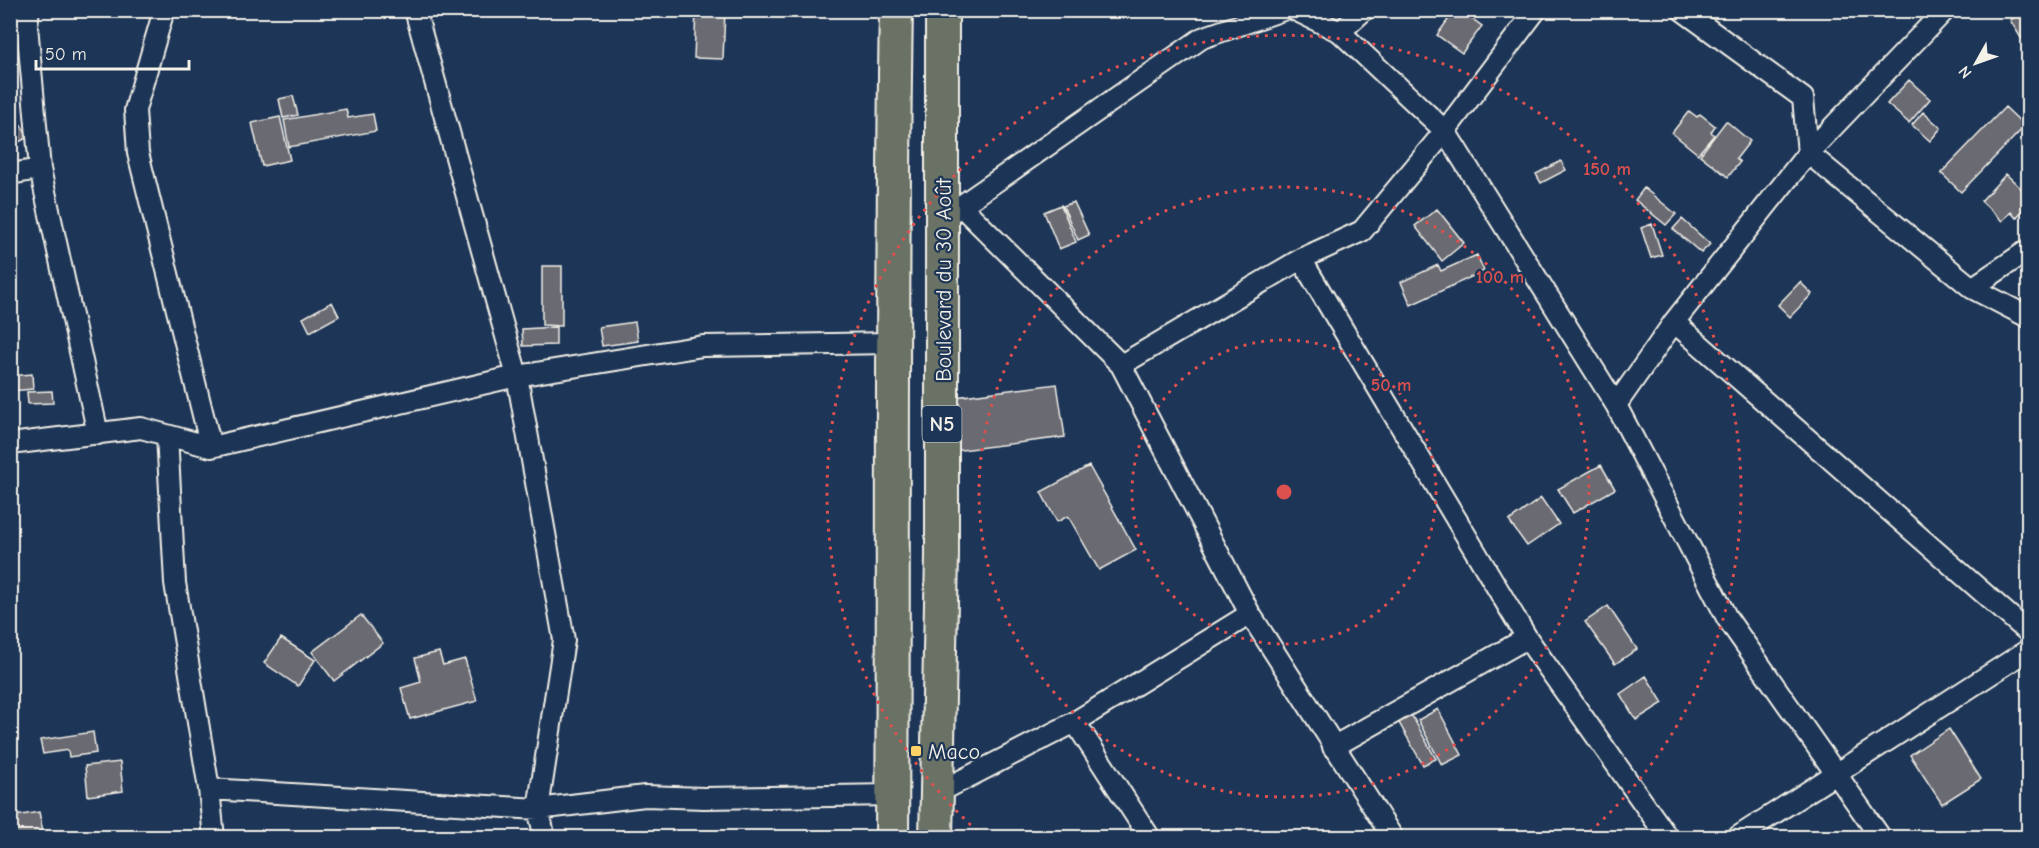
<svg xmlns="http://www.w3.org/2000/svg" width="2039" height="848" viewBox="0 0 2039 848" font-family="'Comic Neue',sans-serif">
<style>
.building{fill:#6a6a73;stroke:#f4f1e8;stroke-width:1.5}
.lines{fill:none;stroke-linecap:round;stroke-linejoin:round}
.minor-casing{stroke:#f4f1e8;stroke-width:24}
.trunk-casing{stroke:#f4f1e8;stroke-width:36}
.minor{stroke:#1d3557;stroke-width:20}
.trunk{stroke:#6a7266;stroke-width:32}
.ring{fill:none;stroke:#dc504e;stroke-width:3;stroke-dasharray:3 6}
.poi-dot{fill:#ffd166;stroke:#1d3557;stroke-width:2}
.labels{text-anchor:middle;stroke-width:4.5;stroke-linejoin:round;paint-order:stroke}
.shield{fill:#1d3557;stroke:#b4b9bc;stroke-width:1.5}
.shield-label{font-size:21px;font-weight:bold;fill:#f4f1e8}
.street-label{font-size:22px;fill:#f4f1e8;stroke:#1d3557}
.poi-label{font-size:22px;fill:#f4f1e8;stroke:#1d3557;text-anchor:start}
.centre{fill:#dc504e;stroke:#1d3557;stroke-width:3}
.ring-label{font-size:18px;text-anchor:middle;font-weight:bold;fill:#dc504e;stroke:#1d3557;stroke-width:4.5;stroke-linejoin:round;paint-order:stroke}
</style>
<rect width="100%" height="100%" fill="#1d3557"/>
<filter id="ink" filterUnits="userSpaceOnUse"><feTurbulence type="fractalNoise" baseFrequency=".0167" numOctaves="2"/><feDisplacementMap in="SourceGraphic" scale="12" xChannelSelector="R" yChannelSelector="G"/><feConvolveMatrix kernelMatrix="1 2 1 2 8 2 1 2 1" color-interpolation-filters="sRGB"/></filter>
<g filter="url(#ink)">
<path class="building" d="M 696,10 L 725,10 L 723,59 L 694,58 Z
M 1455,10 L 1460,10 L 1482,26 L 1462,53 L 1437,35 Z
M 2022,13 L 2028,24 L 2028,34 L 2021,38 L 2010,20 Z
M 1909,80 L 1930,99 L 1909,123 L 1887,104 Z
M 293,96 L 298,115 L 283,118 L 279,99 Z
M 2005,107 L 2025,126 L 1961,192 L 1941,173 Z
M 346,109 L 348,118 L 373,114 L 376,131 L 289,147 L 284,120 Z
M 1689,111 L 1697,117 L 1700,114 L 1715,126 L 1711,132 L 1714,135 L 1698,154 L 1672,133 Z
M 1923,112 L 1941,128 L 1930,141 L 1912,125 Z
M 280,117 L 290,160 L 262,166 L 252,123 Z
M 1726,121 L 1750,141 L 1736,159 L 1740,162 L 1728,177 L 1700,155 Z
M 21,125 L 28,137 L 10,147 L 10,131 Z
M 1561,161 L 1566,170 L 1541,183 L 1536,174 Z
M 2006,174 L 2028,195 L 2028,204 L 2016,218 L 2011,212 L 2002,221 L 1981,201 Z
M 1644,188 L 1676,214 L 1666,225 L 1635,200 Z
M 1074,202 L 1089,235 L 1078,240 L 1063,206 Z
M 1061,205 L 1076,242 L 1059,249 L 1044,212 Z
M 1437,209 L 1464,243 L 1442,261 L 1415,226 Z
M 1682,219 L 1710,244 L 1701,253 L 1673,229 Z
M 1652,224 L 1662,255 L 1651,258 L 1641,228 Z
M 1477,255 L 1484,271 L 1411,305 L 1401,282 L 1438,265 L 1441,271 Z
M 542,266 L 562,266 L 562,326 L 542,325 Z
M 1800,282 L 1812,294 L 1790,317 L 1778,305 Z
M 332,302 L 339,316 L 310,332 L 303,318 Z
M 635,322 L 638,341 L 602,346 L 599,327 Z
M 556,327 L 556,345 L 523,346 L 522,329 Z
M 32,374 L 33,389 L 10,391 L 10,376 Z
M 1057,384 L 1065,437 L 954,451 L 948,398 Z
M 52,391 L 53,403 L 28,404 L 27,392 Z
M 1601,465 L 1615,489 L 1573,513 L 1558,489 Z
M 1089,466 L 1136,550 L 1099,570 L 1068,516 L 1057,522 L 1041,492 Z
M 1541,498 L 1559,524 L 1527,546 L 1509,521 Z
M 1608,606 L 1637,649 L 1615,664 L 1585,622 Z
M 361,615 L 383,643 L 334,681 L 312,652 Z
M 281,638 L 315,660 L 298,686 L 264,663 Z
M 439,652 L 443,665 L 465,659 L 477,701 L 410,719 L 401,688 L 421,682 L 415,658 Z
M 1646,676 L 1663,703 L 1636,720 L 1620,694 Z
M 1438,709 L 1462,755 L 1442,765 L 1418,720 Z
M 1411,714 L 1436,759 L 1423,765 L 1398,721 Z
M 1949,729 L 1981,779 L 1942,804 L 1910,755 Z
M 93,732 L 96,753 L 69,757 L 68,750 L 43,754 L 40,740 Z
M 120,762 L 123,791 L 88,796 L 85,766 Z
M 39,812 L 44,838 L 10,838 L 10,817 Z"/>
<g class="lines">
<defs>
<path id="minor" d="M 29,10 L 27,25 L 40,169
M 164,10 L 135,110 L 138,153 L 211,447
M 415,10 L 517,376 L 564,640 L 538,809 L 545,838
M 1295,10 L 1340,32 L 1445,131 L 1616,405 L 1727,618 L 1881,838
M 1682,10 L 1803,98 L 1808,153 L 1972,288 L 2028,317
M 1340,32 L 1364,10
M 10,174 L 40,169 L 98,434
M 960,205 L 1121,365 L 1250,614 L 1393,838
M 952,212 L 1202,38 L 1283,10
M 1301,259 L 1527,638 L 1668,838
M 1972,288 L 2028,250
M 1674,322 L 2028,632
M 1121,365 L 1301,259 L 1362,231 L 1445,131 L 1536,10
M 1616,405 L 1674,322 L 1808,153 L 1945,10
M 167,435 L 175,583 L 209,789 L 214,838
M 10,444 L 141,428 L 211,447 L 517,376 L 703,346 L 892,343
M 1075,722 L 1150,838
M 1333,747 L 1527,638
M 209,789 L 538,809 L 645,796 L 704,798 L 892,795
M 937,793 L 1075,722 L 1250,614
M 1736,838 L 2028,650"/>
<path id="trunk" d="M 892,838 C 894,562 891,286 896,10
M 936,838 L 942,556 L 942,10"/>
</defs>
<use href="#minor" class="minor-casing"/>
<use href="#trunk" class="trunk-casing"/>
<use href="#minor" class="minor"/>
<use href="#trunk" class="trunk"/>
</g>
</g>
<g class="ring">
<circle cx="1284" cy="492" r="152"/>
<circle cx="1284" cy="492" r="305"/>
<path d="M984 837A457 457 0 1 1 1584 837"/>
</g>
<rect class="poi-dot" x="910" y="745" width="12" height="12" rx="3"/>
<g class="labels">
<rect class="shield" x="922.5" y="406" width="39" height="36" rx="4.5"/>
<g class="shield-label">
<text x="942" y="431">N5</text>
</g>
<g class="street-label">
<text transform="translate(943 280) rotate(-90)" y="8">Boulevard du 30 Août</text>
</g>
<g class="poi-label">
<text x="928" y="759">Maco</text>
</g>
</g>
<circle cx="1284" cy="492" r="9" class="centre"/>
<g class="ring-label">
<text x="1607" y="175">150 m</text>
<text x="1500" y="283">100 m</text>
<text x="1391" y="391">50 m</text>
</g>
<rect width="2039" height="848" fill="none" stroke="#1d3557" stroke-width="36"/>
<rect x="18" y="18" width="2003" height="812" fill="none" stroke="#f4f1e8" stroke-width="2" filter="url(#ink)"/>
<g transform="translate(1976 63) rotate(230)" stroke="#1d3557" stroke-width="4.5" paint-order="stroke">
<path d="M0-4.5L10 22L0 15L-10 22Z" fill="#f4f1e8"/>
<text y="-9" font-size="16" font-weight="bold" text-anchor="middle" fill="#f4f1e8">N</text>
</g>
<path d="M36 60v9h153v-9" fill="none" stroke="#f4f1e8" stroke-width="3"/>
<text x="45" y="60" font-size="18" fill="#f4f1e8" stroke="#1d3557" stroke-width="4.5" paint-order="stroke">50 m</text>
</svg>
